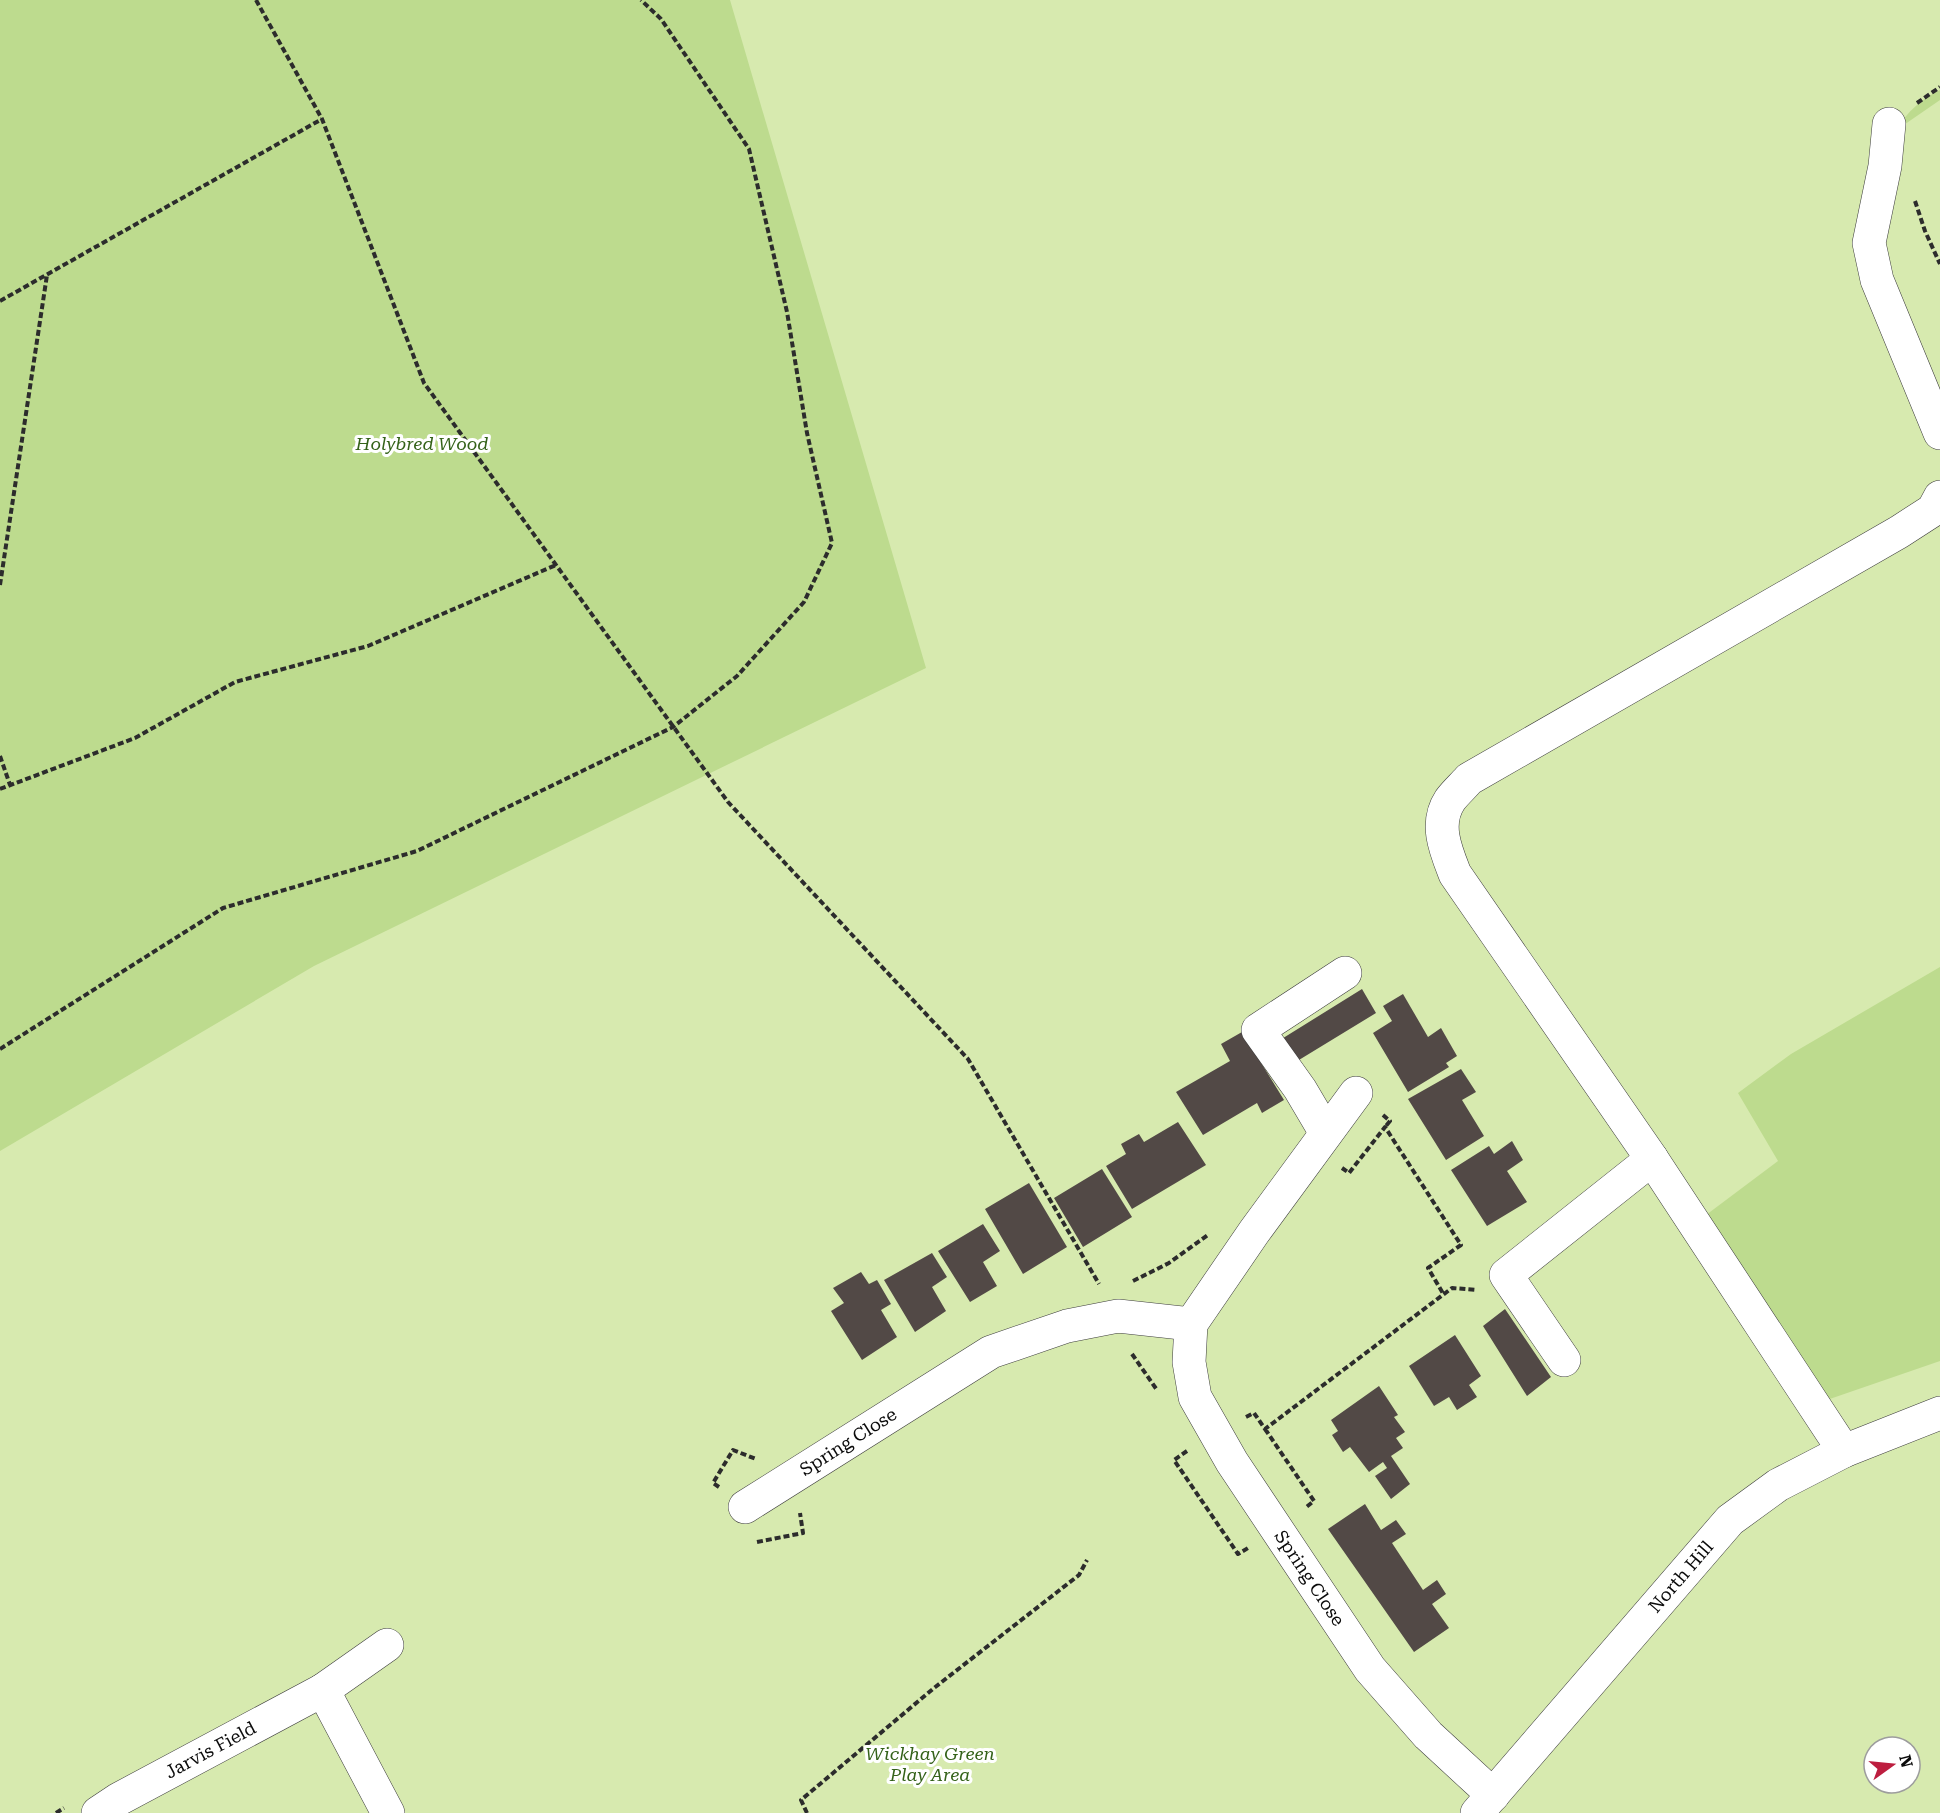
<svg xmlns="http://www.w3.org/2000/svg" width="1940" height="1813" viewBox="0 0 1940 1813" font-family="'Roboto Serif',serif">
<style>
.green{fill:#d7eaaf;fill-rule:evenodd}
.forest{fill:#bddb8e}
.building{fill:#524946}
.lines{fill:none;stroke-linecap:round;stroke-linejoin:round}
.minor-casing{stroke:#3d3d3d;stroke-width:34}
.path{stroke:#2c2c2c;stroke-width:4;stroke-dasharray:6 3;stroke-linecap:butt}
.minor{stroke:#fff;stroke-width:33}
.labels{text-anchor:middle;stroke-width:6;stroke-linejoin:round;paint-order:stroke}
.park-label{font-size:18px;font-style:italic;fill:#346219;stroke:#fff}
.street-label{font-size:18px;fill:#0a0a0a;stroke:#fff}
</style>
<rect width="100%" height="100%" fill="#fff6e6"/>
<path class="green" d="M 0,0 L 1940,0 L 1940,1813 L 0,1813 ZM 1874,1747 L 1910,1747 L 1910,1783 L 1874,1783 Z"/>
<path class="forest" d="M 0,0 L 730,0 L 926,668 L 314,966 L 0,1151 Z
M 1940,90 L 1940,100 L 1898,129 C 1906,112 1923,98 1940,90 Z
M 1940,967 L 1940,1361 L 1821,1402 L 1702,1218 L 1778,1161 L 1738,1093 L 1791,1054 Z"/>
<path class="building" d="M 1362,989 L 1376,1013 L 1294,1063 L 1280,1040 Z
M 1403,994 L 1428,1037 L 1441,1028 L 1457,1056 L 1446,1063 L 1449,1067 L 1408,1092 L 1373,1033 L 1392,1021 L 1383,1006 Z
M 1242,1032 L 1284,1100 L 1262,1113 L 1257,1103 L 1203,1135 L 1176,1092 L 1230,1061 L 1221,1044 Z
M 1461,1069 L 1476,1092 L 1462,1100 L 1484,1136 L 1446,1160 L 1408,1099 Z
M 1178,1122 L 1206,1165 L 1132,1209 L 1106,1166 L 1126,1154 L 1121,1144 L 1139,1134 L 1144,1142 Z
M 1512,1141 L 1523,1160 L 1507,1171 L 1527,1202 L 1487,1226 L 1451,1170 L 1489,1146 L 1494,1154 Z
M 1102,1169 L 1132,1217 L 1083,1247 L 1054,1198 Z
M 1029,1183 L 1067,1247 L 1023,1274 L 985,1209 Z
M 983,1224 L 1000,1251 L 983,1262 L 997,1286 L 970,1302 L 938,1251 Z
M 932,1253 L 947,1277 L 932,1287 L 946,1311 L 915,1332 L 884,1280 Z
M 861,1272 L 869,1284 L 877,1280 L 891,1304 L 881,1310 L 897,1337 L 862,1360 L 831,1311 L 844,1303 L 833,1288 Z
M 1505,1309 L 1551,1377 L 1527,1396 L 1483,1326 Z
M 1455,1335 L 1481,1376 L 1469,1385 L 1477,1397 L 1457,1410 L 1449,1397 L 1434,1406 L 1409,1366 Z
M 1379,1386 L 1398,1415 L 1394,1417 L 1405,1432 L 1396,1438 L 1403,1448 L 1391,1456 L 1410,1484 L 1391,1499 L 1375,1476 L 1387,1468 L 1383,1462 L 1369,1472 L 1350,1447 L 1343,1452 L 1332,1435 L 1338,1431 L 1331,1420 Z
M 1365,1504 L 1381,1530 L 1396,1520 L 1406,1534 L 1392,1543 L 1423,1590 L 1437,1580 L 1446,1594 L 1432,1604 L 1449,1628 L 1414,1652 L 1328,1529 Z"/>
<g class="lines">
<defs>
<g id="minor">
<path d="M 1889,124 L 1885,166 L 1869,243 L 1877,280 L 1940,433"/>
<path id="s1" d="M 1356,1093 L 1254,1232 L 1191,1324 L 1189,1362 L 1195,1397 L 1232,1462 L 1370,1669 L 1428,1735 L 1493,1795"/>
<path d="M 1326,1133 L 1300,1089 L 1258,1030 L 1345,973"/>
<path d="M 1564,1360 L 1506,1275 L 1652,1159"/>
<path d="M 1844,1451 L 1652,1159 L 1455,874 C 1446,851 1434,824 1450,800 C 1455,793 1463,786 1469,779 L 1899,532 L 1933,510 L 1940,497"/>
<path id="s2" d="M 745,1507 L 991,1352 L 1067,1326 L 1118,1316 L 1191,1324"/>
<path d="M 387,1645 L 323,1690 L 388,1813"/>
<path id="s3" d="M 98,1813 L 119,1799 L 323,1690"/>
<path id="s4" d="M 1477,1813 L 1730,1520 L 1778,1485 L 1844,1451 L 1940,1413"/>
</g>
</defs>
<use href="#minor" class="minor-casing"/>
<path class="path" d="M 256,0 L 322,119 L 424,383 L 728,802 L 968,1059 L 1099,1284
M 1917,103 L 1940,87
M 1915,201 L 1925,231 L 1940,264
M 0,301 L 322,119
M 0,585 L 47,275
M 0,756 L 10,785
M 0,789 L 135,738 L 235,682 L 368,646 L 556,565
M 0,1049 L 223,908 L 417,851 L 673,727 L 737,676 L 804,602 L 832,543 L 807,433 L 787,312 L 749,149 L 661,19 L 641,0
M 1383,1115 L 1390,1121 L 1385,1127
M 1342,1168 L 1349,1173 L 1385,1127 L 1461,1245 L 1428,1268 L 1444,1295
M 1133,1281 L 1169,1263 L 1208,1235
M 1132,1354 L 1157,1390
M 1246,1417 L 1254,1413 L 1265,1429 L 1452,1288 L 1476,1290
M 1265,1429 L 1314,1501 L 1305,1508
M 1187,1451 L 1174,1460 L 1238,1554 L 1248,1548
M 719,1487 L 713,1483 L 733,1450 L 756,1459
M 757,1542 L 803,1533 L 800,1513
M 56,1813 L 64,1808
M 807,1813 L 801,1800 L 934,1688 L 1079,1575 L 1087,1560"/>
<use href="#minor" class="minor"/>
</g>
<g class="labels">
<g class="park-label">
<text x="422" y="450">Holybred Wood</text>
<text x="930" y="1760">Wickhay Green<tspan x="930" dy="21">Play Area</tspan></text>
</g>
<g class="street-label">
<text dy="6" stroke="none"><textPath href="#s2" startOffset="122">Spring Close</textPath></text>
<text dy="6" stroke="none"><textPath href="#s1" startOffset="572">Spring Close</textPath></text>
<text dy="6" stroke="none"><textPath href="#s4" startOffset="312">North Hill</textPath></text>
<text dy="6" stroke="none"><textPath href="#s3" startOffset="129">Jarvis Field</textPath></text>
</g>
</g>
<g transform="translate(1892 1765) rotate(75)"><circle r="28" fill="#ffffff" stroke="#9d9d9d" stroke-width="1.5"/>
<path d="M0-4.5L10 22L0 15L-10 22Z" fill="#bd1e3f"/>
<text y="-9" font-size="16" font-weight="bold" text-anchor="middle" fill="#0a0a0a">N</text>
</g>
</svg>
